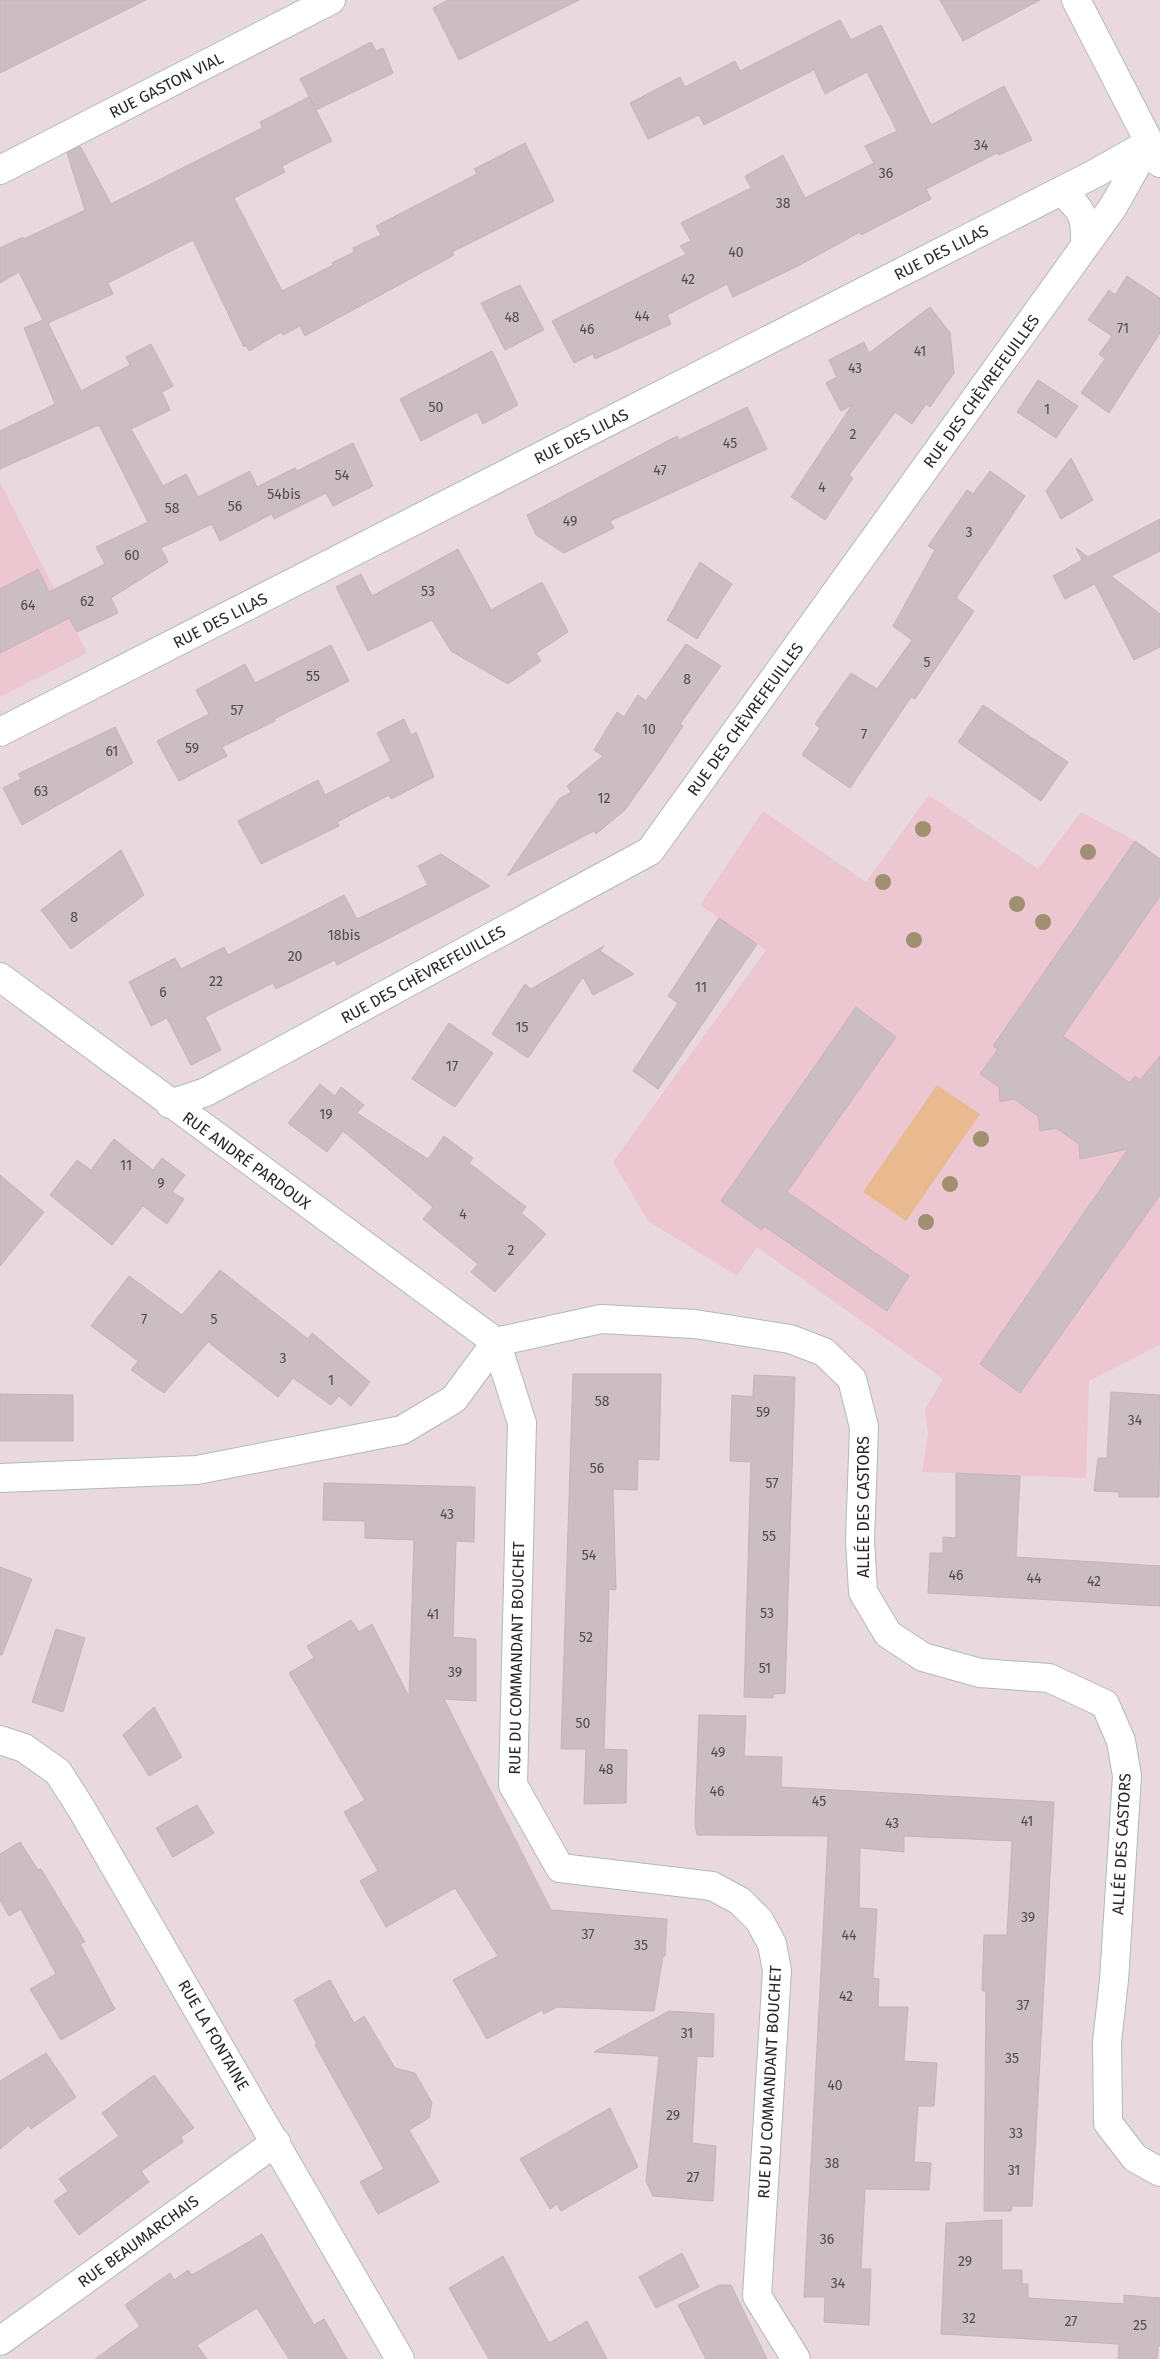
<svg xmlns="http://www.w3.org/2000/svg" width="1160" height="2359" viewBox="0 0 1160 2359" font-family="'Fira Sans',sans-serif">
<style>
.education{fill:#ecc7d2}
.pitch{fill:#e9b990}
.building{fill:#ccbdc3;stroke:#c5b3b8}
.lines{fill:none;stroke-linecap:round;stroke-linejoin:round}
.minor-casing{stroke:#adbcb9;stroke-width:30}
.minor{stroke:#fff;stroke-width:28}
.tree{fill:#a09072}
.labels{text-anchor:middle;stroke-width:5;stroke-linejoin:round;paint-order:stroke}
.number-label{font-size:14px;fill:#504c4e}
.street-label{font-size:16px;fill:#272727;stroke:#fff}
</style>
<rect width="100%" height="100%" fill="#ead8df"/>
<path class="education" d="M 0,482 L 87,653 L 0,697 Z
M 929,795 L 1038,869 L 1081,812 L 1135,841 L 1160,859 L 1160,1345 L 1089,1381 L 1086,1478 L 922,1472 L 928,1433 L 925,1409 L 943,1379 L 757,1247 L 737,1276 L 648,1221 L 613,1162 L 766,950 L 700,905 L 763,811 L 866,882 Z"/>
<path class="pitch" d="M 937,1085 L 980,1114 L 906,1221 L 863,1192 Z"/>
<path class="building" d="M 0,0 L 146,0 L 0,73 Z
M 448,0 L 579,0 L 459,60 L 433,8 Z
M 940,0 L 1040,0 L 963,41 Z
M 840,20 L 851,40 L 881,25 L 931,125 L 1004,86 L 1032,140 L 999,155 L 997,153 L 926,189 L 931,199 L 861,235 L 860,232 L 798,266 L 733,297 L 727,284 L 667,315 L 671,324 L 595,359 L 593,354 L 574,363 L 552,321 L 686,254 L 680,246 L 691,241 L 681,223 L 751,188 L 745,176 L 783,155 L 805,198 L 874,163 L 865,146 L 897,131 L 867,72 L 825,94 L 814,70 L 704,125 L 699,115 L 648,139 L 630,103 L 680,77 L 685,87 L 735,61 L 740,71 Z
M 371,42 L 376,51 L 383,48 L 393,73 L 316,110 L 332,141 L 282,166 L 285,172 L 234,198 L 282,291 L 333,265 L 332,263 L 354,252 L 353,248 L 381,235 L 376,226 L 477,174 L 474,169 L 525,143 L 554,201 L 452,252 L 454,255 L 305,336 L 300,326 L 283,335 L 281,332 L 249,351 L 246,345 L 244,347 L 193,240 L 108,283 L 113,294 L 48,323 L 81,391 L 130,365 L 126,357 L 151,344 L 173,386 L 162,392 L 170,410 L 131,429 L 163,486 L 186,474 L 198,497 L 250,471 L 257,487 L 295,468 L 297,471 L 353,443 L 373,486 L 333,506 L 326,493 L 274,519 L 272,514 L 220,541 L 212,524 L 161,548 L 168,562 L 111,598 L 118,613 L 77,632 L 69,618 L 0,653 L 0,589 L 38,569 L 49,592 L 105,564 L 96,547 L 148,522 L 99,425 L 0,469 L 0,431 L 55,404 L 24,328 L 43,320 L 19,272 L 0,283 L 0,248 L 23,237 L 24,239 L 85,210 L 67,153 L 80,146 L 111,204 L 262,128 L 260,122 L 309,97 L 314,106 L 300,79 Z
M 1127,276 L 1160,298 L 1160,333 L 1109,413 L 1081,393 L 1105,359 L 1099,354 L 1112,336 L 1088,320 L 1109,290 L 1115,295 Z
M 520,285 L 544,330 L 505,350 L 481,303 Z
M 930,307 L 950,333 L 954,373 L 930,407 L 926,404 L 912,424 L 895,412 L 849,475 L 853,478 L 825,520 L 791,497 L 852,405 L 841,411 L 826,383 L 837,377 L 829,360 L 864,342 L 869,353 Z
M 492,351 L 518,405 L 483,424 L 477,412 L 421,441 L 400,399 Z
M 1038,380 L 1078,406 L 1056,438 L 1017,412 Z
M 747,407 L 767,449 L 610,521 L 614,528 L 564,553 L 536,535 L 527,515 L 677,436 L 679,440 Z
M 1071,458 L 1093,500 L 1061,519 L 1046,491 Z
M 990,471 L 1025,496 L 956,598 L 974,611 L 915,699 L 911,697 L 850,788 L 802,755 L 820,728 L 815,724 L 851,673 L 877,689 L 912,640 L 893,626 L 935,550 L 928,546 L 967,490 L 973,494 Z
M 1160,519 L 1160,551 L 1111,576 L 1160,614 L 1160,647 L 1134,660 L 1095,584 L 1065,599 L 1053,576 L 1082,560 L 1076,548 L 1088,557 Z
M 458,549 L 491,610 L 542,582 L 568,632 L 536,653 L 541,661 L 508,684 L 451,651 L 432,620 L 368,651 L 336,587 L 361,574 L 372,596 Z
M 700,562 L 732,584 L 697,639 L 667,620 Z
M 686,644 L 721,666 L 680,724 L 683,726 L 659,762 L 625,810 L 596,834 L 594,831 L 507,876 L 559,799 L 571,792 L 567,786 L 603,756 L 594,750 L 617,712 L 624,717 L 638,695 L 646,701 Z
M 331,645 L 349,681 L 274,719 L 275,721 L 222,747 L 227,756 L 179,781 L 157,741 L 209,714 L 196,690 L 245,664 L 255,683 Z
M 983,705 L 1068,762 L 1041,801 L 958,742 Z
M 404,719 L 411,735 L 416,732 L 434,777 L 391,799 L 389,795 L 337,822 L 339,826 L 261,864 L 238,821 L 318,780 L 325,795 L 391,761 L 377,733 Z
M 115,727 L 133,763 L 22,825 L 3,788 L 21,779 L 18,774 Z
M 1135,841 L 1160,859 L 1160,896 L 1063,1036 L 1130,1083 L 1135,1076 L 1140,1080 L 1160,1056 L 1160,1195 L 1020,1393 L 980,1364 L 1128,1149 L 1080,1159 L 1079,1144 L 1056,1128 L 1040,1131 L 1038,1116 L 1014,1099 L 1000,1102 L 999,1087 L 980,1074 L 998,1049 L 993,1046 Z
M 121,850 L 144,895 L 71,949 L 41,910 Z
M 441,854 L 490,886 L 337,965 L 335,960 L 276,989 L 273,983 L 205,1017 L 221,1050 L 191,1065 L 167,1018 L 151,1026 L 129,982 L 175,958 L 181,969 L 224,947 L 228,955 L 344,895 L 357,919 L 428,885 L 418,866 Z
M 719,918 L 757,944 L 658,1089 L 633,1071 L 678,1003 L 668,996 Z
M 604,946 L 600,951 L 634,974 L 593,995 L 583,977 L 528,1058 L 492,1034 L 525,984 L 531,989 Z
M 856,1007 L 896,1037 L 787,1192 L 909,1276 L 887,1311 L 764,1226 L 762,1230 L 721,1201 Z
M 449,1023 L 493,1053 L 455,1107 L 412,1079 Z
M 320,1084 L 335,1096 L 341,1087 L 364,1105 L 357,1113 L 428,1159 L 444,1136 L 473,1158 L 469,1163 L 526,1207 L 521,1213 L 546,1234 L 495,1292 L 471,1272 L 478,1264 L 423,1219 L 433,1207 L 343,1131 L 327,1152 L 288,1123 Z
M 114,1139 L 153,1170 L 162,1158 L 185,1175 L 172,1192 L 184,1199 L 167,1224 L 143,1206 L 112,1245 L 50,1195 L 77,1160 L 91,1170 Z
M 0,1175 L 44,1212 L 0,1266 Z
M 220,1270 L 308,1339 L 312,1333 L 370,1382 L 351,1406 L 339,1396 L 331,1405 L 293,1378 L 278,1397 L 208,1342 L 164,1393 L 131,1370 L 138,1361 L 91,1326 L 129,1276 L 182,1315 Z
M 573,1374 L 661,1374 L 659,1460 L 638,1459 L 637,1490 L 613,1489 L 616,1590 L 609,1589 L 604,1749 L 627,1750 L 626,1803 L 584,1804 L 586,1749 L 561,1749 Z
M 754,1375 L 795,1377 L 785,1693 L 773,1694 L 773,1698 L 744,1697 L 751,1462 L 730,1461 L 732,1395 L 753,1397 Z
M 1111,1392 L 1160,1395 L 1159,1497 L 1119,1497 L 1119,1492 L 1094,1491 L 1098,1458 L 1107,1458 Z
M 0,1394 L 73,1395 L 73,1441 L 0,1441 Z
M 956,1473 L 1020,1476 L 1016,1557 L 1160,1566 L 1160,1606 L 928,1593 L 930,1553 L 943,1553 L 943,1537 L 956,1538 Z
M 324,1483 L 475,1487 L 474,1542 L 456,1541 L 453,1637 L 476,1639 L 476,1701 L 444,1699 L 551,1910 L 667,1919 L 665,1956 L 663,1956 L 654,2011 L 557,2007 L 544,2014 L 542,2010 L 487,2039 L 453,1980 L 498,1956 L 455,1888 L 386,1927 L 360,1881 L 378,1871 L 344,1812 L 365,1800 L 289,1673 L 314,1658 L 307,1646 L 351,1620 L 359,1632 L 372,1624 L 409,1697 L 414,1540 L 365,1538 L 365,1521 L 323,1520 Z
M 0,1567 L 32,1579 L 2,1655 L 0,1655 Z
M 56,1629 L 85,1638 L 63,1712 L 32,1702 Z
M 154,1707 L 182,1757 L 149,1776 L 123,1735 Z
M 699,1715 L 746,1716 L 744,1756 L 782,1757 L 781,1787 L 1054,1802 L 1032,2206 L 1012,2206 L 1011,2211 L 984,2211 L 986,1991 L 982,1991 L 984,1935 L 1007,1935 L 1012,1841 L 904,1836 L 904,1852 L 860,1848 L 859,1908 L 877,1909 L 873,1978 L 879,1979 L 878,2007 L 908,2007 L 904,2061 L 937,2063 L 934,2106 L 918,2106 L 914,2162 L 931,2163 L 929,2190 L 865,2189 L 861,2269 L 871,2269 L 869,2325 L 824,2322 L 825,2297 L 804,2297 L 828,1836 L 697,1835 L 695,1824 Z
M 197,1805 L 214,1833 L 173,1857 L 156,1828 Z
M 20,1842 L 38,1870 L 41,1869 L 85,1942 L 80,1944 L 115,2009 L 61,2040 L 30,1989 L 56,1974 L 21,1909 L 9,1916 L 0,1900 L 0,1854 Z
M 330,1980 L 354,2023 L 364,2016 L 395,2068 L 415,2073 L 432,2103 L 429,2118 L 409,2130 L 439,2182 L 378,2214 L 360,2182 L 384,2169 L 315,2045 L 317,2044 L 294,2000 Z
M 669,2011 L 714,2014 L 713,2057 L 697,2056 L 692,2143 L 716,2146 L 713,2201 L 653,2196 L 646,2181 L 659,2056 L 594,2052 Z
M 46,2053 L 76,2097 L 31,2129 L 29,2125 L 0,2149 L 0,2081 Z
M 154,2075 L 194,2128 L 181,2137 L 183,2142 L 141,2171 L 149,2182 L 79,2235 L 54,2201 L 68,2191 L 59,2179 L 119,2136 L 102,2113 Z
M 610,2108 L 638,2167 L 561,2211 L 557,2204 L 550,2209 L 520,2159 Z
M 1002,2220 L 1002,2270 L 1022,2270 L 1022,2284 L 1028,2284 L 1028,2298 L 1124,2304 L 1124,2295 L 1160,2298 L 1160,2346 L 1158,2346 L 1157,2359 L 1118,2359 L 1119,2344 L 941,2334 L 946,2223 Z
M 262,2234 L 314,2325 L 324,2319 L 347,2359 L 289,2359 L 257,2308 L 197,2345 L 207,2359 L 95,2359 L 140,2326 L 125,2305 L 170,2273 L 174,2280 L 188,2270 L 192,2275 Z
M 682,2253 L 699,2287 L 656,2308 L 639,2277 Z
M 503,2256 L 549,2343 L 587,2321 L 607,2359 L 489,2359 L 449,2288 Z
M 719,2285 L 731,2285 L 767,2359 L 706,2359 L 678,2305 Z"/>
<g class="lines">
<defs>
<path id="minor" d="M 1076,0 L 1160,163
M 0,170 L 331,0
M 1061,191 C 1083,211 1086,216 1085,246
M 0,732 L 1096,173 L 1149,143
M 0,977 L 496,1342
M 170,1104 L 206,1092 L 650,851 L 1113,207 L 1149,143
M 496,1342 L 601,1319 L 695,1324 L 790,1339 L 824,1352 L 852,1379 L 864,1427 L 860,1540 L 863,1592 L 888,1634 L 923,1657 L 980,1673 L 1049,1678 L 1105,1704 L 1121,1741 L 1127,1776 L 1114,1980 L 1107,2042 L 1108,2123 L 1135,2158 L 1160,2172
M 496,1342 L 522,1423 L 513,1785 L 560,1868 L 712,1886 L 740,1901 L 759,1920 L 772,1944 L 777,1970 L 757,2296 L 796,2359
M 0,1478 L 197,1470 L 402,1430 L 454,1399 L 496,1342
M 0,1740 L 24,1748 L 58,1772 L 81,1808 L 400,2359
M 0,2341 L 276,2142"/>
</defs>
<use href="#minor" class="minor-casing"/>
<use href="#minor" class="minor"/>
</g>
<g class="tree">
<circle cx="923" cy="829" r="8"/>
<circle cx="1088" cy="852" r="8"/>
<circle cx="883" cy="882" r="8"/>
<circle cx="1017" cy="904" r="8"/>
<circle cx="1043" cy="922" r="8"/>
<circle cx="914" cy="940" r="8"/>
<circle cx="981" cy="1139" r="8"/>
<circle cx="950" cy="1184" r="8"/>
<circle cx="926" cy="1222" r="8"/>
</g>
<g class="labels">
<g class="number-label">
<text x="981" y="150">34</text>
<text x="886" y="178">36</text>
<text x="783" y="208">38</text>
<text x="736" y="257">40</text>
<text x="688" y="284">42</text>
<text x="642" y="321">44</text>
<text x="512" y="322">48</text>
<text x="1123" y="333">71</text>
<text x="587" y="334">46</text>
<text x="920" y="356">41</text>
<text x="855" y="373">43</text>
<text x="436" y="412">50</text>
<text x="1047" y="414">1</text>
<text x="853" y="439">2</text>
<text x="730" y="448">45</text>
<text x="660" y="475">47</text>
<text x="342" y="480">54</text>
<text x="822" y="492">4</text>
<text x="284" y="499">54bis</text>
<text x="235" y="511">56</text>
<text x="172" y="513">58</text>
<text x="570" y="526">49</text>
<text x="969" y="537">3</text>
<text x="132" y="560">60</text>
<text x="428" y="596">53</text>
<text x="87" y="606">62</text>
<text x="28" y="610">64</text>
<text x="927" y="667">5</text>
<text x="313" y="681">55</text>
<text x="687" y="684">8</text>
<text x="237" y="715">57</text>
<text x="649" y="734">10</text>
<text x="864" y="739">7</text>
<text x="192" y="753">59</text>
<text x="112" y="756">61</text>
<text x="41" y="796">63</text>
<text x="604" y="803">12</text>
<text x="74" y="922">8</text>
<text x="344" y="940">18bis</text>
<text x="295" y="961">20</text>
<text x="216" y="986">22</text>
<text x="701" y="992">11</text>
<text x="163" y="997">6</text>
<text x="522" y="1032">15</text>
<text x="452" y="1071">17</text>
<text x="326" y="1119">19</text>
<text x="126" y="1170">11</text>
<text x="161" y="1188">9</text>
<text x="463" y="1219">4</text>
<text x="511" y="1255">2</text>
<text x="144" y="1324">7</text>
<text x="214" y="1324">5</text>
<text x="283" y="1363">3</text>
<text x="331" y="1385">1</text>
<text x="602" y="1406">58</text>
<text x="763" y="1417">59</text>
<text x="1135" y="1425">34</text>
<text x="597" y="1473">56</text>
<text x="772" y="1488">57</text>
<text x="447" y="1519">43</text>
<text x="769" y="1541">55</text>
<text x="589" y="1560">54</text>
<text x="956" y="1580">46</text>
<text x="1034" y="1583">44</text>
<text x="1094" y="1586">42</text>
<text x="767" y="1618">53</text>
<text x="433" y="1619">41</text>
<text x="586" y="1642">52</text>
<text x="765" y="1673">51</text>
<text x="455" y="1677">39</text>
<text x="583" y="1728">50</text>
<text x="718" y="1757">49</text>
<text x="606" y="1774">48</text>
<text x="717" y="1796">46</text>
<text x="819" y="1806">45</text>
<text x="1027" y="1826">41</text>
<text x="892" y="1828">43</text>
<text x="1028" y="1922">39</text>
<text x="588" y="1939">37</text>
<text x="849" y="1940">44</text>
<text x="641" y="1950">35</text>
<text x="846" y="2001">42</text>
<text x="1023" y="2010">37</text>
<text x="687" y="2038">31</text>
<text x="1012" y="2063">35</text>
<text x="835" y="2090">40</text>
<text x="673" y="2120">29</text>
<text x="1016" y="2138">33</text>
<text x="832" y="2168">38</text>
<text x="1014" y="2175">31</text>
<text x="693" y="2182">27</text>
<text x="827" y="2244">36</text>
<text x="965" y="2266">29</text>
<text x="838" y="2288">34</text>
<text x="969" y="2323">32</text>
<text x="1071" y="2326">27</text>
<text x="1140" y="2330">25</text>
</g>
<g class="street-label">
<text transform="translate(166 85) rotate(-27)" y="6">RUE GASTON VIAL</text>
<text transform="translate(941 252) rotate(-27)" y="6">RUE DES LILAS</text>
<text transform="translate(981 391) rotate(-54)" y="6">RUE DES CHÈVREFEUILLES</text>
<text transform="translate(581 436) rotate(-27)" y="6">RUE DES LILAS</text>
<text transform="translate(220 620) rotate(-27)" y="6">RUE DES LILAS</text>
<text transform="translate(745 719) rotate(-54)" y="6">RUE DES CHÈVREFEUILLES</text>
<text transform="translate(423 974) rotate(-29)" y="6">RUE DES CHÈVREFEUILLES</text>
<text transform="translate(247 1160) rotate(36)" y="6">RUE ANDRÉ PARDOUX</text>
<text transform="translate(863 1507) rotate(-90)" y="6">ALLÉE DES CASTORS</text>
<text transform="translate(516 1658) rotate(-89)" y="6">RUE DU COMMANDANT BOUCHET</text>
<text transform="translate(1121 1844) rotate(-87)" y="6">ALLÉE DES CASTORS</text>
<text transform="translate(214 2035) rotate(60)" y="6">RUE LA FONTAINE</text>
<text transform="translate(769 2082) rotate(-87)" y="6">RUE DU COMMANDANT BOUCHET</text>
<text transform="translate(138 2241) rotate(-36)" y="6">RUE BEAUMARCHAIS</text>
</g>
</g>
</svg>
